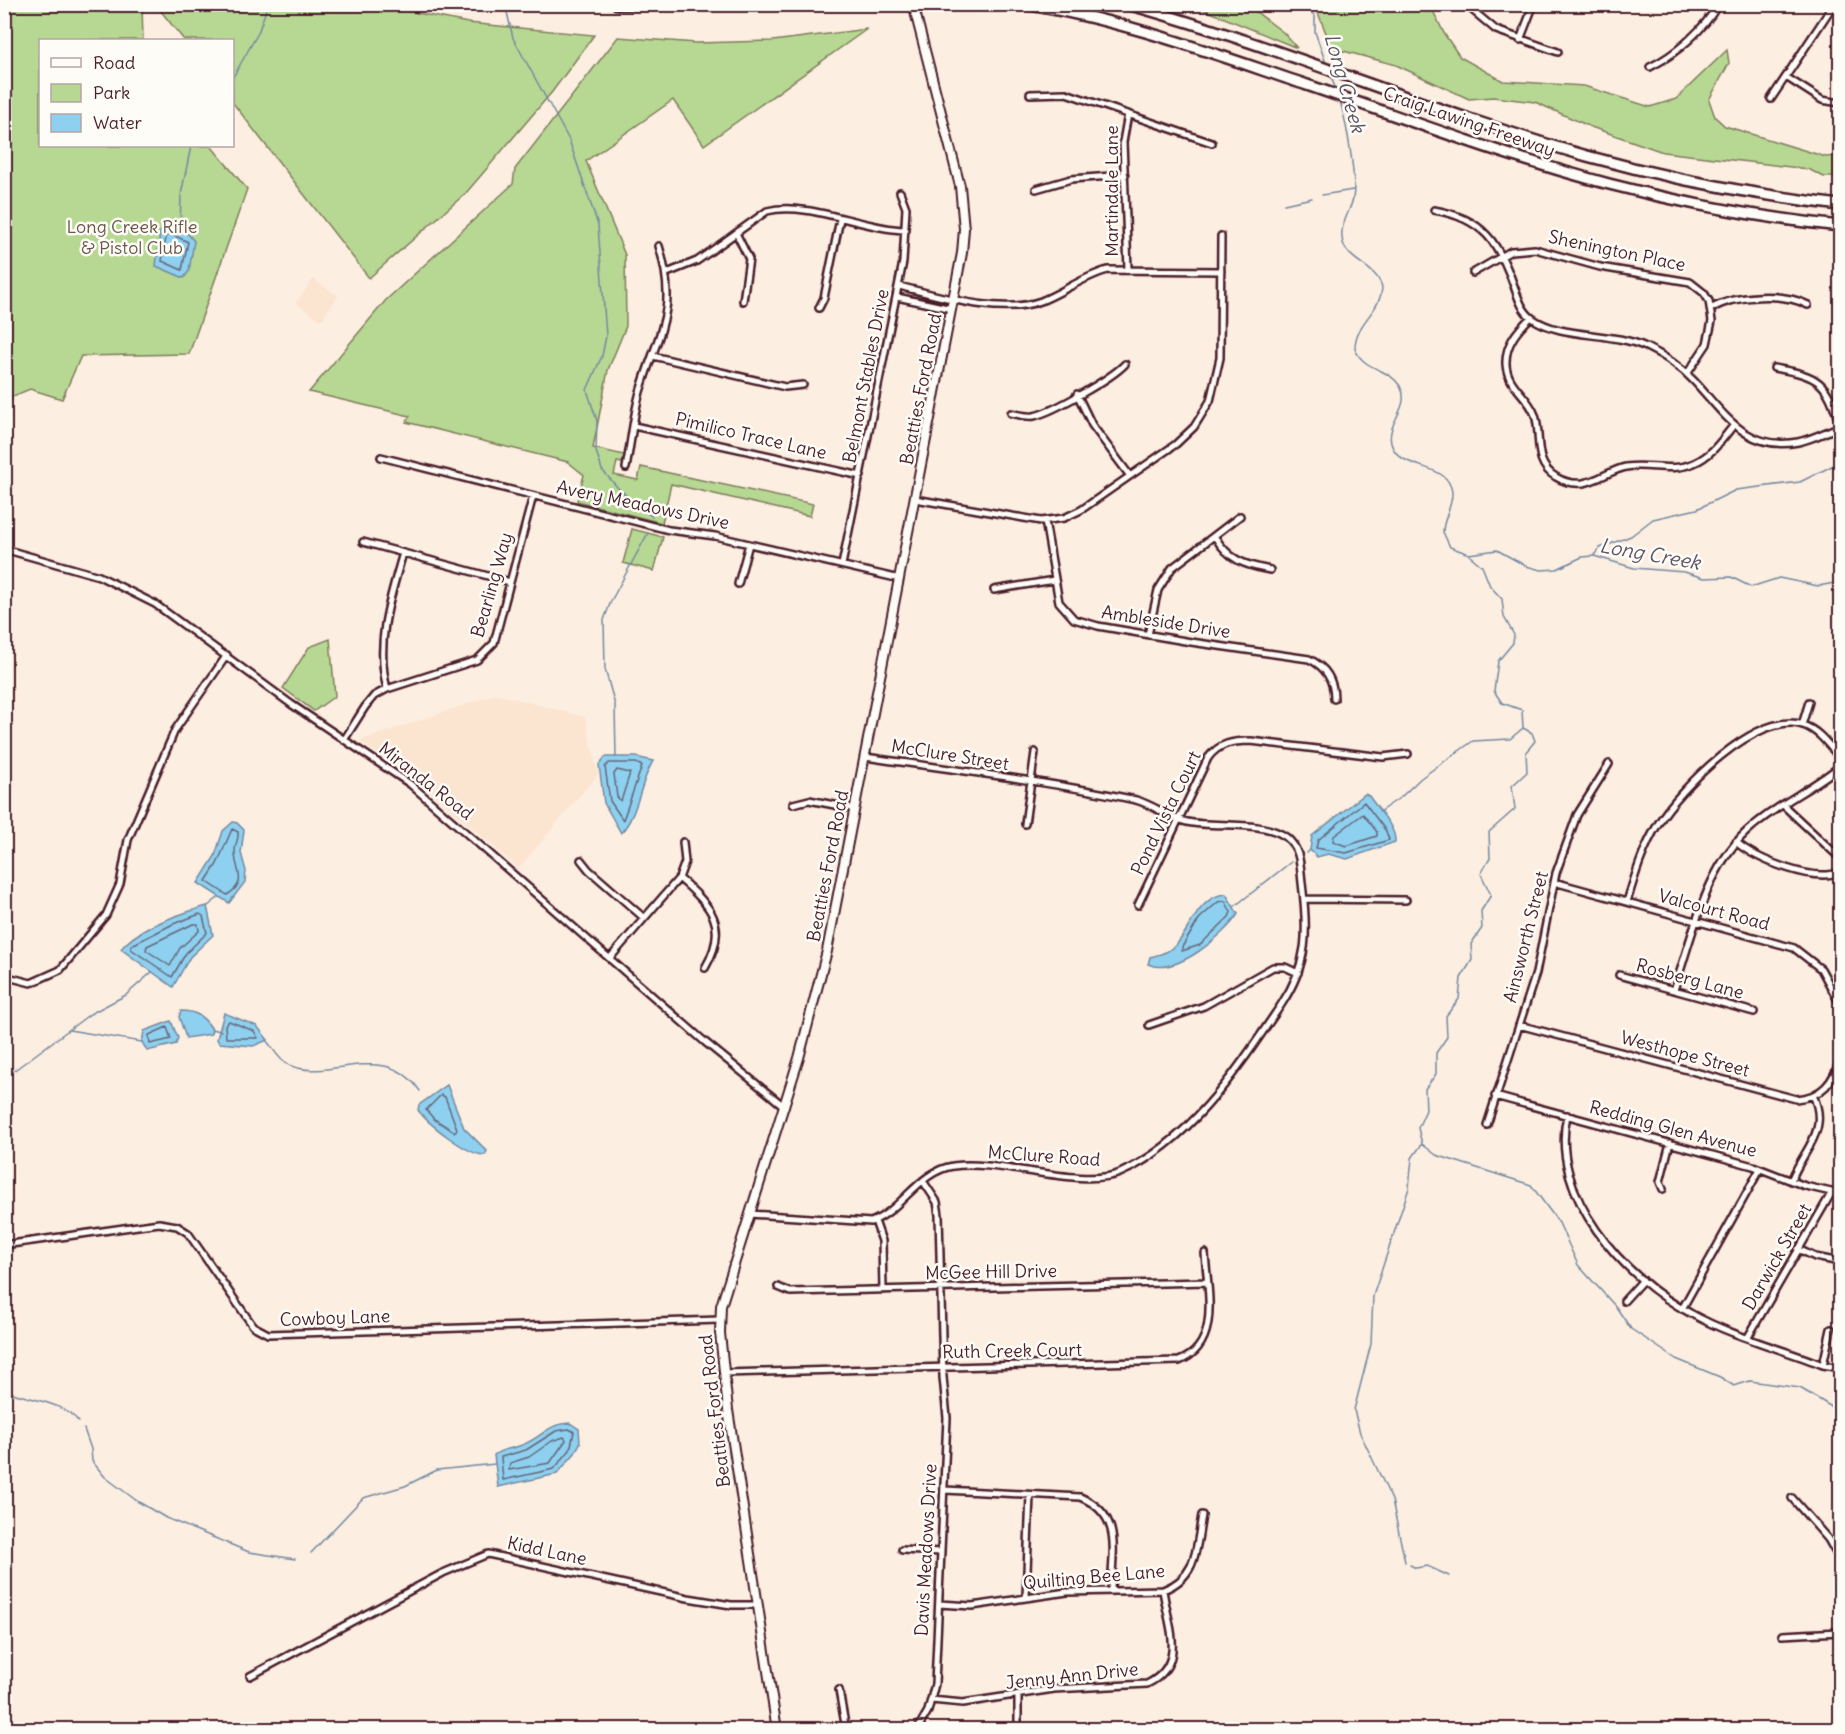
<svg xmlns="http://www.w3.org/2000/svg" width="1845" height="1734" viewBox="0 0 1845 1734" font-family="Delius,sans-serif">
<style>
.built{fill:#fbe4d0}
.green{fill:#b6d892;stroke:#807c5e;stroke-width:1.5}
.water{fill:#8ed0ef;stroke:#7389a1;stroke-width:1.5}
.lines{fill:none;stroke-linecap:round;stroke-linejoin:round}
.shore{stroke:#656679;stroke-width:1.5}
.stream{stroke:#7389a1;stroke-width:1.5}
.street-casing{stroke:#4a1f2b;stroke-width:10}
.secondary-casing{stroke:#4a1f2b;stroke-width:12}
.highway-casing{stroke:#4a1f2b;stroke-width:14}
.street{stroke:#fdfcf7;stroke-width:5}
.secondary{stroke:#fdfcf7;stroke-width:8}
.highway{stroke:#fdfcf7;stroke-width:9}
.labels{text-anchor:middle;stroke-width:5;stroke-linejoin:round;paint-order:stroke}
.street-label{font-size:18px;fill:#4a1f2b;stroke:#fdfcf7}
.park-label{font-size:18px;fill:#6a564a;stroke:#fdfcf7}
.water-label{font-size:20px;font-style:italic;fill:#5e5466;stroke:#fdfcf7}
</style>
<rect width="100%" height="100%" fill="#fceee0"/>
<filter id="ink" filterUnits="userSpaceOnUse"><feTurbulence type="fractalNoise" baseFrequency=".0167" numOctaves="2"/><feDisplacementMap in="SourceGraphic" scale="12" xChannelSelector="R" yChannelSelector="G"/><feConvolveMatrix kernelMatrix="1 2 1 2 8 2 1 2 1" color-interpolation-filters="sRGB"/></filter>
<g filter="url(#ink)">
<path class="built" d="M 313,279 L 338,296 L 321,320 L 296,303 Z
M 496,694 L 585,717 L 598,774 L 519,868 L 427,788 L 360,741 Z"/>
<path class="green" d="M 5,5 L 142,5 L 143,40 L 40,40 L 40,146 L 211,146 L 247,189 L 189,354 L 81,356 L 62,399 L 30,389 L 13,396 L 5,411 Z
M 156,5 L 377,5 L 468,23 L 594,35 L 552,92 L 466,193 L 369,278 L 233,103 L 232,40 L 184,40 Z
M 1193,5 L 1247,5 L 1284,33 L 1297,48 Z
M 1315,5 L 1430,5 L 1445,35 L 1460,57 L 1503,81 L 1584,86 L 1650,107 L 1676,99 L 1727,50 L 1729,63 L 1709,100 L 1715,117 L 1725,126 L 1826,157 L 1840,156 L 1840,177 L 1824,177 L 1808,169 L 1663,152 L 1591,127 L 1535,102 L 1493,97 L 1469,99 L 1396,65 L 1336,49 L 1331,46 Z
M 867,29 L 704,145 L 673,100 L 586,161 L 625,255 L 626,326 L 608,370 L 593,448 L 624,455 L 622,463 L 617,462 L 614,475 L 638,480 L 641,467 L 813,504 L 810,516 L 671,484 L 662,523 L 577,501 L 584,475 L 568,462 L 406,422 L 410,416 L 309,392 L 386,300 L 513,184 L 515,169 L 618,37 L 696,43 L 773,41 Z
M 632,529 L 663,537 L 654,571 L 623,563 Z
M 330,639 L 335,696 L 314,711 L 283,688 L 309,647 Z"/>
<path class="water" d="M 167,225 L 187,233 L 194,241 L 189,271 L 184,278 L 156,266 L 160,232 Z
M 605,757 L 636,757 L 653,761 C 639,784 639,813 621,833 L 604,803 L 599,765 Z
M 1365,794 L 1369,796 C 1377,809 1396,826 1395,842 L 1347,859 L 1328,854 L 1317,857 L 1310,850 L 1312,836 Z
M 233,822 L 237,823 L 244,830 L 241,853 L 246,871 L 245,882 L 229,903 L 198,883 L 215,856 L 223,831 Z
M 1226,894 L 1238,914 C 1225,935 1175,977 1148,964 L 1150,957 C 1159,955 1170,952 1176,945 C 1191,928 1199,896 1226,894 Z
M 207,906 L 213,935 L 190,957 L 173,987 L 121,949 C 137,928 182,913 207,906 Z
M 181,1011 C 196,1011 204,1017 212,1029 L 211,1034 L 186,1038 L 179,1017 Z
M 224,1013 L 257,1026 L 268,1040 L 253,1046 L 219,1043 L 217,1039 Z
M 171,1021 L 178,1038 L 176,1044 L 147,1051 L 142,1042 L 144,1031 Z
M 447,1085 L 464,1128 L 487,1151 L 485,1155 C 469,1156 427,1123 418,1110 L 419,1105 Z
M 570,1423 L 579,1429 L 580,1443 L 575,1453 L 557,1474 L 498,1487 L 494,1455 C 502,1448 513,1449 522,1445 C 542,1438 546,1424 570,1423 Z"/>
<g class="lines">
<path class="shore" d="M 167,232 L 188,242 L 182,270 L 162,261 Z
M 609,763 L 636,763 L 642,766 L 623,820 L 610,801 L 605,767 Z
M 617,770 L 630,773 L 621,801 L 617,797 L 614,774 Z
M 1364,802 L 1386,831 L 1389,840 L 1346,853 L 1316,848 L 1318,840 Z
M 1363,814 L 1377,832 L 1377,836 L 1346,846 L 1333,841 L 1334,836 Z
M 232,829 L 238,832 C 239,839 235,844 235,851 C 234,870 250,881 227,895 L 206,881 L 217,864 Z
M 1225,901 L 1231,912 L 1229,917 L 1200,945 L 1182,951 L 1182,947 L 1200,918 L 1218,902 Z
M 200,914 L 203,916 L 207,933 L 186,953 L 172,977 L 131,949 L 132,945 L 173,924 Z
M 193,924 L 198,924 L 199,931 L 180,948 L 170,966 L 146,950 L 147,946 Z
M 229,1021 L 254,1031 L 258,1038 L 226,1038 L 225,1025 Z
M 167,1027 L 171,1039 L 150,1044 L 149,1035 Z
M 441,1095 L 445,1097 L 457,1129 L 455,1132 L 434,1119 L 426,1110 Z
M 569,1429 L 574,1432 L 570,1450 L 554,1469 L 503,1480 L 501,1457 L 526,1450 L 556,1431 Z
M 564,1437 L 566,1440 L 550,1463 L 509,1470 L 510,1463 L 529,1457 L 552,1441 Z"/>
<path class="stream" d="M 1301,4 L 1315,16 L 1315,32 L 1327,66
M 506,8 L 513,38 L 569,140 L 598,225 L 606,336 L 602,356 L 587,390 L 597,421 L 596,451 L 602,470 L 619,489 L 652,517
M 1331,76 L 1336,91
M 232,79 L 258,33 L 268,4
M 1340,101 C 1346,121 1357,179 1353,198 C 1350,213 1338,226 1343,243 C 1349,262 1376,266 1382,287 C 1381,312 1354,323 1355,349 C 1364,371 1389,368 1400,386 C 1412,407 1386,422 1391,443 C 1399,473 1448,460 1452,492 C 1453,506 1443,518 1443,532 L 1450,547 L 1469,554 L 1497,550 L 1526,566 L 1541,570 L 1557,569 L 1582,557 L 1594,556 L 1634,568 L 1684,572 L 1704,578 L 1731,577 L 1751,587 L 1779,578 L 1818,586 L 1840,582
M 1322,195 L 1353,190
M 1284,204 L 1312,198
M 180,231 L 181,195 L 191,146
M 1594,555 L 1600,548 L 1631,536 L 1653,519 L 1697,509 L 1736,490 L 1800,482 L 1840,462
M 1523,728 L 1532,733 L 1535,741 L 1526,752 L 1527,772 L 1512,786 L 1515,809 L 1489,832 L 1490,858 L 1481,874 L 1491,895 L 1481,911 L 1482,928 L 1471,944 L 1472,960 L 1461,978 L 1459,999 L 1446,1016 L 1447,1037 L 1436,1053 L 1436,1074 L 1425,1089 L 1426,1110 L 1418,1128 L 1422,1144 L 1436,1155 L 1531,1185 L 1559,1223 L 1578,1265 L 1616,1307 L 1631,1329 L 1676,1359 L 1720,1377 L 1734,1386 L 1750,1381 L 1800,1388 L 1840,1412
M 616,757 L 615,705 L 605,669 L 604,620 L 611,601 L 648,533
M 1379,812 L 1401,797 L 1421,778 L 1473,741 L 1510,739 L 1523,728 L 1522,710 L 1502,703 L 1494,691 L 1498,661 L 1513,643 L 1514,635 L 1504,617 L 1502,599 L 1490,586 L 1482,566 L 1469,555
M 1307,853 L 1310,850
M 208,906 L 218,898
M 1235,906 L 1291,862
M 211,1029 L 221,1031
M 69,1030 L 142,1042
M 266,1040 C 273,1048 278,1059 287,1064 C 327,1085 384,1038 420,1091
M 4,1078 L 90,1014 L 126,995 L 152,972
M 4,1390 C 28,1400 62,1401 79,1422
M 84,1429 L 91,1449 L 92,1461 L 105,1477 L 137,1501 L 166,1518 L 249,1552 L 295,1559
M 311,1553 L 363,1498 L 405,1486 L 437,1470 L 495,1464
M 1405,1562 L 1392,1500 L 1360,1433 L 1354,1410 L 1371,1344 L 1373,1296 L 1409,1188 L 1412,1158 L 1422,1144
M 1410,1565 L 1416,1568 L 1427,1566 L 1449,1576"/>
<defs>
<path id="street" d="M 1465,4 L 1496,30 L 1558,52
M 1520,40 L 1534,4
M 1650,67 C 1675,55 1705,29 1718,4
M 1786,77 L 1822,100 L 1840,103
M 1030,94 L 1066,93 L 1212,143
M 1771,99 L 1834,4
M 1128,114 L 1123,142 L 1128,269
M 1036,189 L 1071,179 L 1125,175
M 1434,210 C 1483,218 1499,243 1514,286 C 1518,297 1522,311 1532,318 C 1561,339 1611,331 1646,347 C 1663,355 1681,367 1694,381 C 1724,413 1746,452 1798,442 C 1812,439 1827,432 1840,426 C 1827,381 1820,376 1774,368
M 736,233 L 749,259 L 743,301
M 667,273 L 697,261 L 767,211 C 809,201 862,229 906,230
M 1473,273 L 1511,251 L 1535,249 L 1600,267 L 1690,282 L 1704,293 L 1709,301 L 1712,321 L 1707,344 L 1687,374
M 899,286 C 940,296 1000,316 1041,301 C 1064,292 1084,276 1108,270 L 1221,271
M 897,297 L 952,309
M 819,308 L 824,298 L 840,219
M 1712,308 C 1736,295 1784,292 1808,305
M 1531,317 C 1518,330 1505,344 1506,364 C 1507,386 1528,395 1535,415 C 1542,436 1532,463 1556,477 C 1564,482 1573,484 1583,483 C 1598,481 1611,470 1626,467 C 1649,463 1671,473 1694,463 C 1711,456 1722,440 1733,426
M 653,356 L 785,387 L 803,385
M 1077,394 L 1092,425 L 1130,476
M 1011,413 C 1019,415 1026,417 1034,416 C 1053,412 1112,378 1125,364
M 634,426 L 861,476
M 381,457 L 669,530 L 715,536 L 900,579
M 626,468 C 631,443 633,417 640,392 C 658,331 679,312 659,246
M 915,499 L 1041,521 L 1064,518 L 1081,510 L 1176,444 L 1194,427 L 1210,401 L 1220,358 L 1221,236
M 1045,521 L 1059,602 L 1074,619 L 1098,626 L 1191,642 L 1309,659 C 1326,667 1334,681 1334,699
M 1215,537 C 1229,560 1244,565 1270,570
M 363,542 L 510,582
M 4,549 L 99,576 L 155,604 L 291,704 L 410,784 L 705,1042 L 785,1107
M 842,565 L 903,262 L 906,208 L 900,192
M 738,584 L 749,544
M 994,590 L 1054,580
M 1148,635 L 1158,590 L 1172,568 L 1240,516
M 387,689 C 375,642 390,598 403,553
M 1802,725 L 1809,702
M 344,740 L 365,707 L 374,696 L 387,689 L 477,660 L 494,643 L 533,496
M 793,804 L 809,800 L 855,809
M 1783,805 L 1840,858
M 1025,824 L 1035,752
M 1736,842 C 1757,860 1814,883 1840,872
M 581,860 L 589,870 L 644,918
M 679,878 C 711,906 730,925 705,968
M 1554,882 L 1794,948 L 1821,969 L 1840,1004
M 1305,899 L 1406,900
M 1627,902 C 1635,875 1643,848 1658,824 C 1679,789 1757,710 1803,725 C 1820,731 1829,746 1840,758
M 1138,905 L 1208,758 C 1219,743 1233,741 1251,741 L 1383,757 L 1408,754
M 610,958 L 679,878 L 685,862 L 683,842
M 1619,975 L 1754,1012
M 4,976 L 31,983 L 60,970 L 106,915 L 120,884 L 128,840 L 175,730 L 227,655
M 1674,990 C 1693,935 1706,864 1753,826 C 1780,803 1813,788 1840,766
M 1149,1025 L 1204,1006 L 1273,967 L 1285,967 L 1298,973
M 1519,1025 L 1796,1099 C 1822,1097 1834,1082 1840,1058
M 1495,1096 L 1753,1166 L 1805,1186 L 1840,1194
M 1567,1115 C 1549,1195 1624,1278 1690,1313 C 1731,1336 1779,1348 1823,1365 L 1840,1368
M 1487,1125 L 1536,973 L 1556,873 L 1577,815 L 1609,764
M 1791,1181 C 1803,1149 1830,1132 1813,1095
M 1663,1189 L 1660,1182 L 1670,1143
M 750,1214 L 871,1222 C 902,1210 919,1171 953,1166 C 998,1159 1082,1189 1120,1173 C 1191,1142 1239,1067 1281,1005 C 1309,963 1308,931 1302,883 C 1300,865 1301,849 1286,837 C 1263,820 1215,828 1187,822 C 1169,818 1154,805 1136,800 C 1047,781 955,770 865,757
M 875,1221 L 882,1241 L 883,1290
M 4,1245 L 159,1223 L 177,1226 L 188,1233 L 253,1326 L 268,1334 L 720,1320
M 1798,1249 L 1815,1257 L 1840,1262
M 778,1287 L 790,1292 L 1206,1282
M 1624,1301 L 1643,1280
M 1682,1309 L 1760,1169
M 1748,1337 L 1832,1192
M 1823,1365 L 1831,1329
M 724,1373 L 1179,1361 C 1222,1345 1207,1289 1205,1253
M 945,1490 L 1080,1497 C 1124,1515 1112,1552 1111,1591
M 1792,1498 L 1828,1539 L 1840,1560
M 902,1550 L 941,1552
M 1026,1597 L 1030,1495
M 939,1604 L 972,1606 L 1067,1592 L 1163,1590 C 1198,1577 1196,1548 1202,1515
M 1782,1635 L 1840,1632
M 250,1676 L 443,1573 L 488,1554 L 688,1598 L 731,1605 L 757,1605
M 839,1690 L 846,1730
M 931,1700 L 963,1703 L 1054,1689 L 1147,1684 C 1188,1664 1168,1626 1163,1590
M 917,1730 L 928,1711 L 935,1684 L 947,1418 L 943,1377 L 939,1215 L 937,1202 L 923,1181
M 1018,1730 L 1018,1695"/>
<path id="secondary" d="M 777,1730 L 728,1410 L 720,1333 L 721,1306 L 799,1058 L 827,951 L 962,253 L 964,229 L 960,186 L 913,4"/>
<path id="highway" d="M 617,4 L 681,4
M 1024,4 C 1121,19 1214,54 1307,85 C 1407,119 1506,157 1609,184 C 1685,204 1762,218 1840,226
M 1127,4 C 1282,47 1432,112 1587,156 C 1670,179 1755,195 1840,205"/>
</defs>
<use href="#street" class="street-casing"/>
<use href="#secondary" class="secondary-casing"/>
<use href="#highway" class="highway-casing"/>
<use href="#street" class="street"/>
<use href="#secondary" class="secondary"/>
<use href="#highway" class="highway"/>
</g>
</g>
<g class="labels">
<g class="street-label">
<text transform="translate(1469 122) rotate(19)" y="6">Craig Lawing Freeway</text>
<text transform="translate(1112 191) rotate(-90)" y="6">Martindale Lane</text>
<text transform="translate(1617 251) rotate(12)" y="6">Shenington Place</text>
<text transform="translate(866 376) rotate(-79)" y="6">Belmont Stables Drive</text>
<text transform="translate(921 389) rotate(-79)" y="6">Beatties Ford Road</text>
<text transform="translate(751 436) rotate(13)" y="6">Pimilico Trace Lane</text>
<text transform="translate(643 505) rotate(12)" y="6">Avery Meadows Drive</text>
<text transform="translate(492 585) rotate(-74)" y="6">Bearling Way</text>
<text transform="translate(1166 622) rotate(9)" y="6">Ambleside Drive</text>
<text transform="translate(950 755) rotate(9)" y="6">McClure Street</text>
<text transform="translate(426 781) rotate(38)" y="6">Miranda Road</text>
<text transform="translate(1166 813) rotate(-64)" y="6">Pond Vista Court</text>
<text transform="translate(828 866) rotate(-79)" y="6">Beatties Ford Road</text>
<text transform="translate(1714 910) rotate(15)" y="6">Valcourt Road</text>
<text transform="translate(1526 937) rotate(-76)" y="6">Ainsworth Street</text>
<text transform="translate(1690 979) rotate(15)" y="6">Rosberg Lane</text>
<text transform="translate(1685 1054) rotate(15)" y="6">Westhope Street</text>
<text transform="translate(1673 1129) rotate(15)" y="6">Redding Glen Avenue</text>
<text transform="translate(1044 1156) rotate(4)" y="6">McClure Road</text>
<text transform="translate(1777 1257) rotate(-60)" y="6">Darwick Street</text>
<text transform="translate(991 1272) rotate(-1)" y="6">McGee Hill Drive</text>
<text transform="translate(335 1318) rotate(-2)" y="6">Cowboy Lane</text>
<text transform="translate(1012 1351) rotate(-1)" y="6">Ruth Creek Court</text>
<text transform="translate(715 1411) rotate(-97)" y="6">Beatties Ford Road</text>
<text transform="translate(926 1550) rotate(-87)" y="6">Davis Meadows Drive</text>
<text transform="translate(547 1551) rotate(12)" y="6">Kidd Lane</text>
<text transform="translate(1094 1577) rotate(-5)" y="6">Quilting Bee Lane</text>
<text transform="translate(1072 1676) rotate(-6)" y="6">Jenny Ann Drive</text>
</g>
<g class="park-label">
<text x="132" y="233">Long Creek Rifle<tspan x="132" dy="21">&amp; Pistol Club</tspan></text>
</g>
<g class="water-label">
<text transform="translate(1345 83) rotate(74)" y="7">Long Creek</text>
<text transform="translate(1650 554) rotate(10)" y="7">Long Creek</text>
</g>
</g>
<rect width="1845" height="1734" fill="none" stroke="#fdfcf7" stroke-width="24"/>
<rect x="12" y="12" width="1821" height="1710" fill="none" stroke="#4a1f2b" stroke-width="2" filter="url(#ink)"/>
<rect x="39" y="39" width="195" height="108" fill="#fdfcf7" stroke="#b5a4a5" stroke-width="1.5"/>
<rect x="51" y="58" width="30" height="9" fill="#fdfcf7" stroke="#b5a4a5" stroke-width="1.5"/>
<text x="93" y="69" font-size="18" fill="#4a1f2b">Road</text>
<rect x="51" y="84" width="30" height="18" fill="#b6d892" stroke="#b5a4a5" stroke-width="1.5"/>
<text x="93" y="99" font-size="18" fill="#4a1f2b">Park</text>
<rect x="51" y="114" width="30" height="18" fill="#8ed0ef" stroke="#b5a4a5" stroke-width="1.5"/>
<text x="93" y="129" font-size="18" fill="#4a1f2b">Water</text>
</svg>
